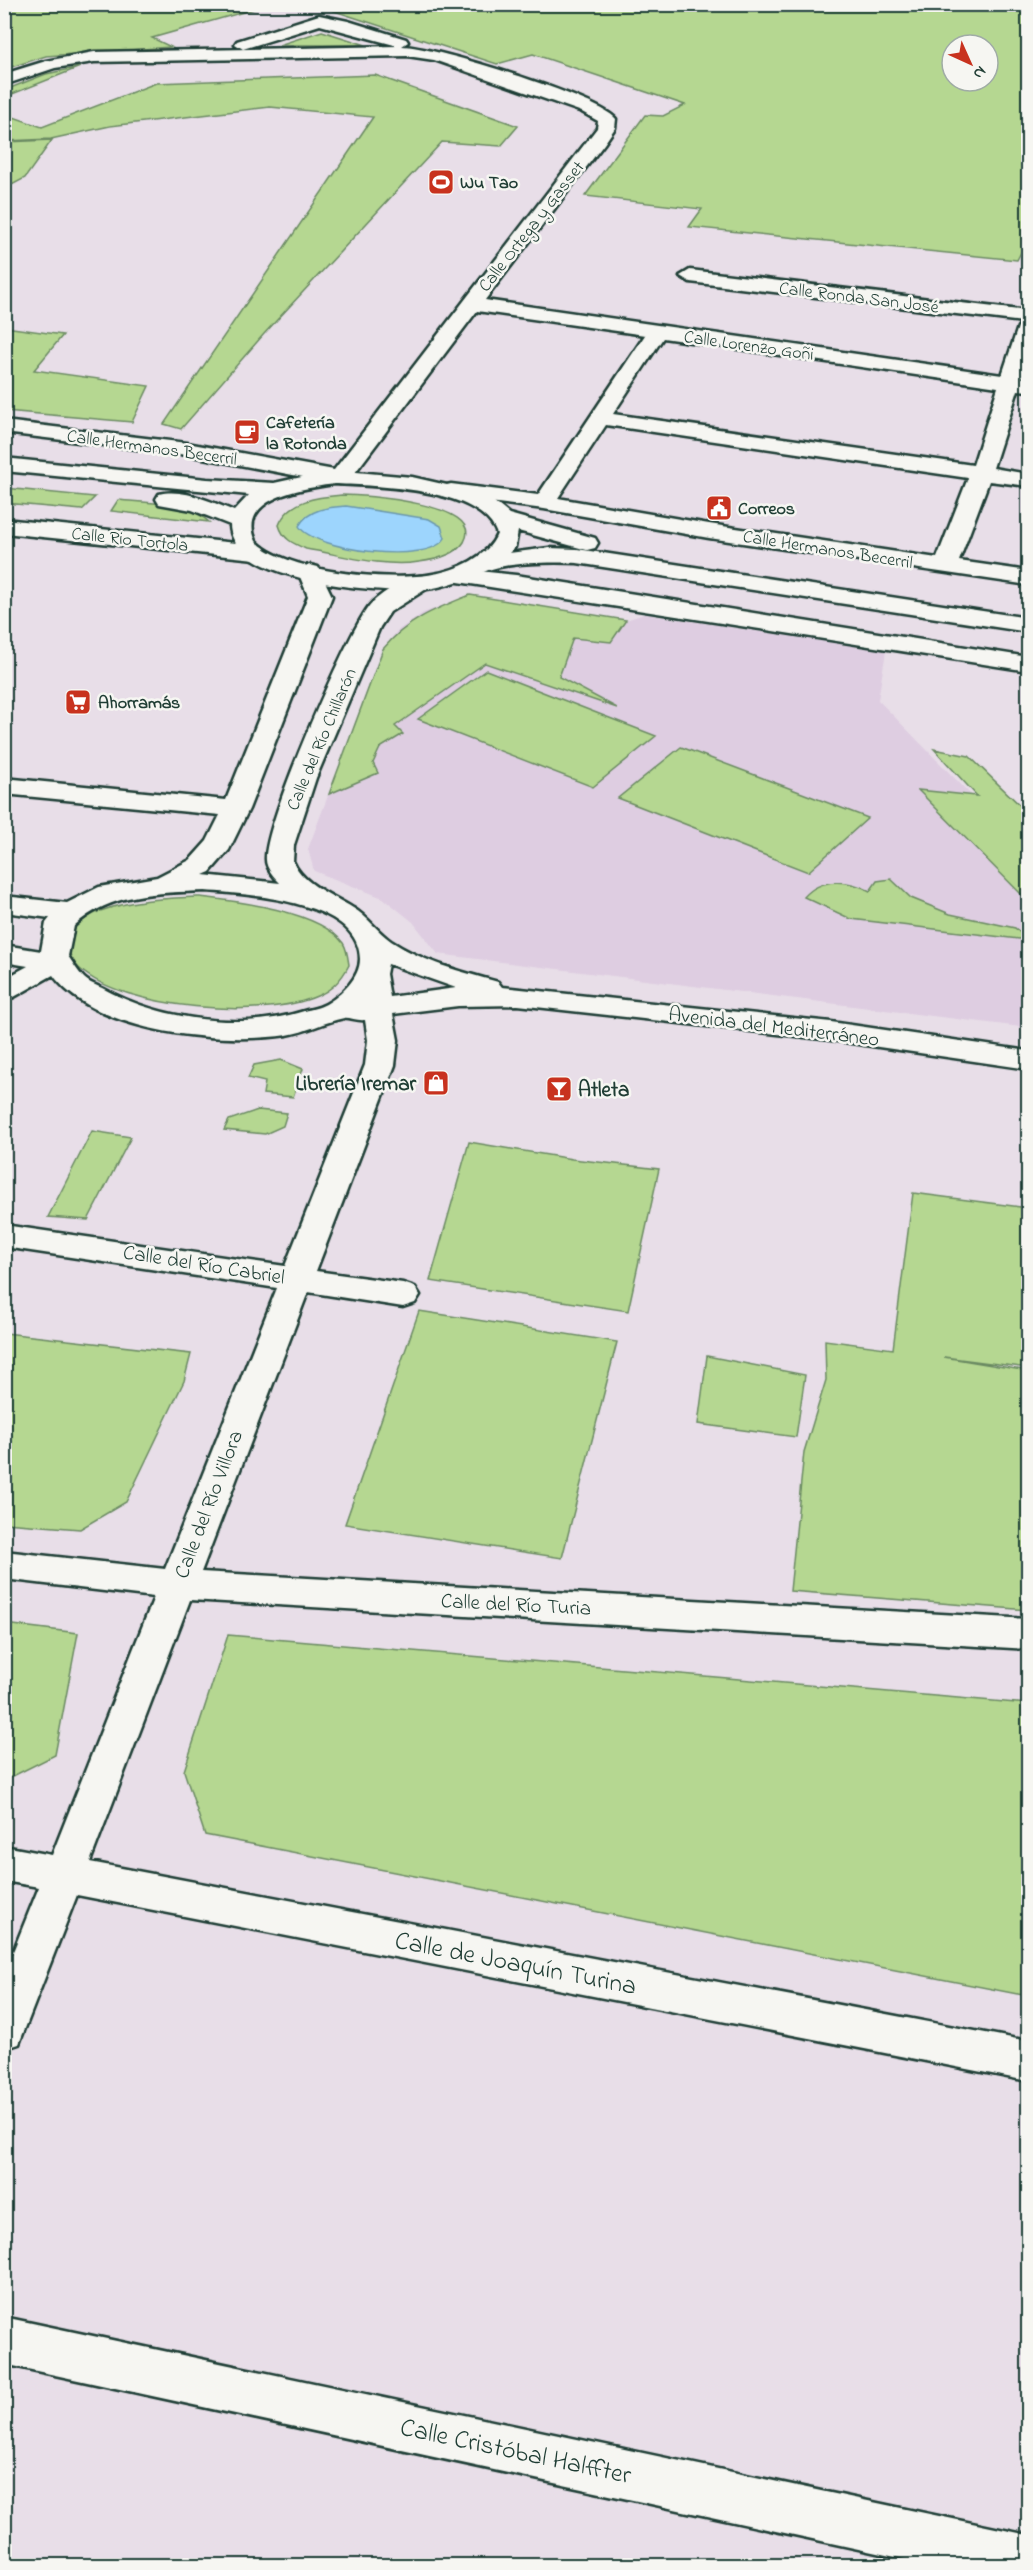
<svg xmlns="http://www.w3.org/2000/svg" width="1033" height="2570" viewBox="0 0 1033 2570" font-family="'Indie Flower',sans-serif">
<style>
.built{fill:#decde1}
.green{fill:#b5d791;stroke:#6a8a62;stroke-width:1.5;fill-rule:evenodd}
.water{fill:#9dd5fd;stroke:#6b98ad;stroke-width:1.5}
.lines{fill:none;stroke-linecap:round;stroke-linejoin:round}
.minor-casing{stroke:#1f3d34;stroke-width:5}
.major-casing{stroke:#1f3d34;stroke-width:5}
.minor{fill:#f6f6f2;fill-rule:evenodd}
.major{fill:#f6f6f2;fill-rule:evenodd}
.labels{text-anchor:middle;stroke-width:5;stroke-linejoin:round;paint-order:stroke}
.far-poi-label{font-size:18px;font-weight:bold;fill:#1f3d34;stroke:#f6f6f2;text-anchor:start}
.far-street-label{font-size:18px;fill:#1f3d34;stroke:#f6f6f2}
.street-label{font-size:21px;fill:#1f3d34;stroke:#f6f6f2}
.poi-label{font-size:21px;font-weight:bold;fill:#1f3d34;stroke:#f6f6f2;text-anchor:end}
.near-street-label{font-size:26px;fill:#1f3d34;stroke:#f6f6f2}
</style>
<rect width="100%" height="100%" fill="#e8dee8"/>
<filter id="ink" filterUnits="userSpaceOnUse"><feTurbulence type="fractalNoise" baseFrequency=".0167" numOctaves="2"/><feDisplacementMap in="SourceGraphic" scale="12" xChannelSelector="R" yChannelSelector="G"/><feConvolveMatrix kernelMatrix="1 2 1 2 8 2 1 2 1" color-interpolation-filters="sRGB"/></filter>
<g filter="url(#ink)">
<path class="built" d="M 470,595 L 626,620 L 644,614 L 886,651 L 878,700 L 974,798 L 988,857 L 1028,904 L 1028,1028 L 438,954 L 413,922 L 383,898 L 314,871 L 308,849 L 383,649 L 397,631 L 423,613 Z"/>
<path class="green" d="M 5,5 L 268,5 L 152,38 L 171,47 L 46,56 L 5,69 Z
M 316,5 L 1028,5 L 1028,239 L 1017,260 L 689,227 L 702,209 L 585,196 L 645,115 L 663,116 L 685,105 L 533,54 L 497,64 ZM 952,45 L 988,45 L 988,81 L 952,81 Z
M 322,31 L 366,45 L 279,45 Z
M 80,67 L 5,97 L 5,90 L 46,74 Z
M 375,75 L 518,126 L 501,146 L 442,142 L 264,334 L 181,429 L 164,424 L 373,117 L 270,107 L 110,126 L 51,139 L 5,141 L 5,114 L 42,127 L 156,83 Z
M 52,140 L 25,178 L 10,186 L 5,183 L 5,142 Z
M 5,327 L 63,335 L 34,370 L 149,386 L 132,422 L 5,411 Z
M 4,488 L 5,488 L 95,497 L 82,510 L 5,503 Z
M 342,495 C 361,495 487,503 464,542 C 456,555 434,560 419,562 C 383,568 342,555 306,549 C 292,543 283,539 279,525 C 289,500 317,497 342,495 Z
M 118,500 C 146,503 188,501 209,522 L 111,511 Z
M 470,595 L 626,620 L 611,642 L 573,638 L 559,677 L 617,708 L 485,663 L 395,726 L 403,734 L 380,748 L 373,763 L 378,773 L 329,794 L 383,649 C 407,620 435,609 470,595 Z
M 486,670 L 656,736 L 593,787 L 418,719 Z
M 681,747 L 868,818 L 808,872 L 618,798 Z
M 934,749 L 969,756 L 1028,813 L 1028,901 L 918,790 L 977,796 Z
M 891,879 L 911,898 L 950,914 L 1015,928 L 1028,940 L 851,919 L 804,897 C 821,877 849,880 870,891 L 877,881 Z
M 200,897 C 236,901 320,911 343,943 C 347,949 348,958 349,965 C 342,979 332,990 317,996 C 264,1020 124,1009 80,969 C 71,962 68,952 69,941 C 75,900 170,898 200,897 Z
M 281,1060 L 303,1069 L 293,1097 L 263,1094 L 265,1082 L 248,1078 L 254,1065 Z
M 258,1110 L 287,1113 L 283,1126 L 265,1134 L 224,1130 L 229,1120 Z
M 92,1131 L 131,1137 L 88,1220 L 48,1217 Z
M 469,1142 L 572,1159 L 659,1169 L 628,1311 L 430,1281 Z
M 913,1193 L 1028,1208 L 1028,1368 L 944,1357 L 1028,1371 L 1028,1610 L 790,1591 L 804,1452 L 826,1380 L 825,1340 L 893,1349 Z
M 419,1311 L 617,1342 L 562,1558 L 345,1524 Z
M 5,1333 L 191,1354 L 184,1381 L 126,1502 L 80,1529 L 5,1523 Z
M 707,1356 L 805,1375 L 796,1437 L 698,1424 Z
M 5,1624 L 78,1633 L 55,1755 L 5,1780 Z
M 228,1635 L 1028,1704 L 1028,1996 L 205,1835 L 184,1771 Z"/>
<path class="water" d="M 346,506 L 429,519 L 441,526 L 445,538 C 429,566 312,550 299,526 C 308,509 329,507 346,506 Z"/>
<g class="lines">
<defs>
<path id="minor" d="M 319,15 L 348,21 L 406,39 L 408,42 L 402,46 C 432,46 601,98 616,119 L 615,128 L 604,144 L 485,300 L 1002,375 L 1018,327 L 1023,322 L 690,282 L 680,276 L 690,270 L 1028,311 L 1028,357 L 1022,378 L 1028,379 L 1028,391 L 1018,390 L 993,468 L 1028,474 L 1028,486 L 989,481 L 959,561 L 1028,571 L 1028,585 L 709,538 L 544,509 L 443,496 L 440,491 L 443,486 L 451,484 L 538,495 L 645,335 L 477,311 L 348,482 L 340,484 L 187,455 L 4,433 L 4,421 L 187,443 L 334,470 L 597,128 L 598,121 L 582,112 L 434,60 L 407,56 L 94,62 L 55,68 L 4,85 L 4,74 L 46,61 L 94,52 L 398,46 L 320,25 L 243,49 L 235,44 L 237,41 ZM 663,338 L 998,387 L 973,465 L 613,414 ZM 606,425 L 968,478 L 937,558 L 709,524 L 558,498 Z
M 4,519 L 255,545 L 263,547 L 267,552 L 263,557 L 255,559 L 4,533 Z
M 310,565 L 318,567 L 332,596 L 249,809 L 229,850 L 210,872 L 203,875 L 280,883 C 274,877 266,868 266,860 C 263,825 346,636 369,606 C 380,593 404,580 420,576 L 428,578 L 432,583 L 428,588 L 390,612 L 380,627 L 316,778 L 294,845 L 293,861 C 303,885 333,895 353,908 C 368,917 377,931 391,941 C 423,962 462,972 498,982 L 502,987 L 831,1022 L 1028,1051 L 1028,1069 L 831,1040 L 518,1005 L 458,1006 L 393,1014 L 398,1040 L 395,1065 L 316,1271 L 403,1283 L 415,1287 L 420,1295 L 415,1303 L 403,1307 L 308,1292 L 201,1572 L 1028,1619 L 1028,1649 L 190,1600 L 90,1862 L 1028,2041 L 1028,2081 L 77,1895 L 19,2044 L 4,2049 L 4,1974 L 39,1887 L 4,1881 L 4,1846 L 52,1855 L 154,1597 L 4,1579 L 4,1551 L 165,1569 L 277,1288 L 4,1247 L 4,1225 L 285,1266 L 365,1065 L 368,1040 L 365,1020 C 357,1021 349,1017 344,1018 C 324,1022 306,1032 287,1035 C 220,1045 95,1033 53,975 L 14,997 L 4,1000 L 4,979 L 28,966 L 4,962 L 4,945 L 41,951 L 46,923 L 50,918 L 4,912 L 4,896 L 67,903 L 99,887 L 157,877 L 190,860 L 207,841 L 220,815 L 4,794 L 4,778 L 226,800 L 308,596 L 298,572 L 302,567 ZM 205,891 C 246,894 360,900 360,959 C 360,978 341,995 326,1004 C 319,1008 311,1009 304,1011 C 241,1031 161,1020 104,989 C 98,986 89,983 84,978 C 78,972 73,963 68,956 L 74,926 C 111,892 157,893 205,891 ZM 388,964 L 456,988 L 390,997 L 386,974 Z
M 460,569 L 516,575 L 1028,657 L 1028,671 L 452,581 L 448,576 L 452,571 Z
M 4,2317 L 1028,2535 L 1028,2566 L 937,2566 L 4,2364 Z"/>
<path id="major" d="M 4,458 L 207,479 L 274,483 L 334,470 L 412,477 L 460,488 L 493,501 L 509,514 L 595,538 L 598,543 L 595,548 L 587,550 L 518,531 L 515,547 L 509,553 L 549,548 L 577,549 L 1028,618 L 1028,632 L 577,563 C 553,562 508,562 486,571 C 464,579 444,588 420,590 C 378,593 231,582 230,525 L 192,510 L 159,504 L 156,499 L 159,494 C 183,488 212,502 234,511 L 249,495 L 4,471 ZM 334,484 C 376,486 480,487 497,534 C 488,557 457,570 433,574 C 392,582 286,573 256,541 C 236,497 306,488 334,484 Z"/>
</defs>
<use href="#minor" class="minor-casing"/>
<use href="#major" class="major-casing"/>
<use href="#minor" class="minor"/>
<use href="#major" class="major"/>
</g>
</g>
<defs>
<symbol id="stadium-square" viewBox="-11 -11 22 22"><rect x="-9" y="-9" width="18" height="18" rx="4" fill="#c8321e" stroke="#f6f6f2"/><path d="M0-5a6.5 5 0 1 0 0 10a6.5 5 0 1 0 0-10ZM-3.5-1.8h7v3.6h-7Z" fill="#fff"/></symbol>
<symbol id="cafe-square" viewBox="-11 -11 22 22"><rect x="-9" y="-9" width="18" height="18" rx="4" fill="#c8321e" stroke="#f6f6f2"/><path d="M-5.5-4.5H6V0H3Q3 3.5 0 3.5H-2.5Q-5.5 3.5-5.5 0ZM3-3.2v2h1.7v-2ZM-6 4.5H4V6H-6Z" fill="#fff"/></symbol>
<symbol id="civic-square" viewBox="-11 -11 22 22"><rect x="-9" y="-9" width="18" height="18" rx="4" fill="#c8321e" stroke="#f6f6f2"/><path d="M-.6-6.5H3V-4.5H.6V-3L4-1V1h2V6H-6V1h2V-1L-.6-3ZM-1.2 2.5V6h2.4V2.5Z" fill="#fff"/></symbol>
<symbol id="supermarket-square" viewBox="-11 -11 22 22"><rect x="-9" y="-9" width="18" height="18" rx="4" fill="#c8321e" stroke="#f6f6f2"/><path d="M-6-5.5h2.5l.6 2H6L4.5 2H-2.5L-4.4-4H-6ZM-1.5 3.2a1.3 1.3 0 1 0 .1 0ZM3 3.2a1.3 1.3 0 1 0 .1 0Z" fill="#fff"/></symbol>
<symbol id="shop-square" viewBox="-11 -11 22 22"><rect x="-9" y="-9" width="18" height="18" rx="4" fill="#c8321e" stroke="#f6f6f2"/><path d="M-5-2.5h2.3a2.7 3.5 0 0 1 5.4 0H5L5.5 6h-11ZM-1.5-2.5h3a1.5 2.3 0 0 0-3 0Z" fill="#fff"/></symbol>
<symbol id="bar-square" viewBox="-11 -11 22 22"><rect x="-9" y="-9" width="18" height="18" rx="4" fill="#c8321e" stroke="#f6f6f2"/><path d="M-6-5H6L.8 .8V4.5H3.5V6h-7V4.5H-.8V.8Z" fill="#fff"/></symbol>
</defs>
<g fill-rule="evenodd">
<use href="#stadium-square" x="426" y="167" width="30" height="30"/>
<use href="#cafe-square" x="232" y="417" width="30" height="30"/>
<use href="#civic-square" x="704" y="493" width="30" height="30"/>
<use href="#supermarket-square" x="63" y="687" width="30" height="30"/>
<use href="#shop-square" x="421" y="1068" width="30" height="30"/>
<use href="#bar-square" x="544" y="1074" width="30" height="30"/>
</g>
<g class="labels">
<g class="far-poi-label">
<text x="460" y="188">Wu Tao</text>
<text x="266" y="428">Cafetería<tspan x="266" dy="21">la Rotonda</tspan></text>
<text x="738" y="514">Correos</text>
<text x="98" y="708">Ahorramás</text>
</g>
<g class="far-street-label">
<text transform="translate(531 226) rotate(-52)" y="6">Calle Ortega y Gasset</text>
<text transform="translate(859 297) rotate(7)" y="6">Calle Ronda San José</text>
<text transform="translate(749 345) rotate(8)" y="6">Calle Lorenzo Goñi</text>
<text transform="translate(152 447) rotate(8)" y="6">Calle Hermanos Becerril</text>
<text transform="translate(130 539) rotate(6)" y="6">Calle Rio Tortola</text>
<text transform="translate(828 549) rotate(9)" y="6">Calle Hermanos Becerril</text>
<text transform="translate(321 739) rotate(-67)" y="6">Calle del Río Chillarón</text>
</g>
<g class="street-label">
<text transform="translate(774 1026) rotate(7)" y="7">Avenida del Mediterráneo</text>
<text transform="translate(204 1264) rotate(9)" y="7">Calle del Río Cabriel</text>
<text transform="translate(208 1504) rotate(-69)" y="7">Calle del Río Villora</text>
<text transform="translate(516 1604) rotate(3)" y="7">Calle del Río Turia</text>
</g>
<g class="poi-label">
<text x="416" y="1090">Librería Iremar</text>
<text x="578" y="1096" text-anchor="start">Atleta</text>
</g>
<g class="near-street-label">
<text transform="translate(516 1962) rotate(11)" y="9">Calle de Joaquín Turina</text>
<text transform="translate(516 2450) rotate(12)" y="9">Calle Cristóbal Halffter</text>
</g>
</g>
<rect width="1033" height="2570" fill="none" stroke="#f6f6f2" stroke-width="24"/>
<rect x="12" y="12" width="1009" height="2546" fill="none" stroke="#1f3d34" stroke-width="2" filter="url(#ink)"/>
<g transform="translate(970 63) rotate(135)"><circle r="28" fill="#f6f6f2" stroke="#a0aca6" stroke-width="1.5"/>
<path d="M0-4.5L10 22L0 15L-10 22Z" fill="#c8321e"/>
<text y="-9" font-size="16" font-weight="bold" text-anchor="middle" fill="#1f3d34">N</text>
</g>
</svg>
